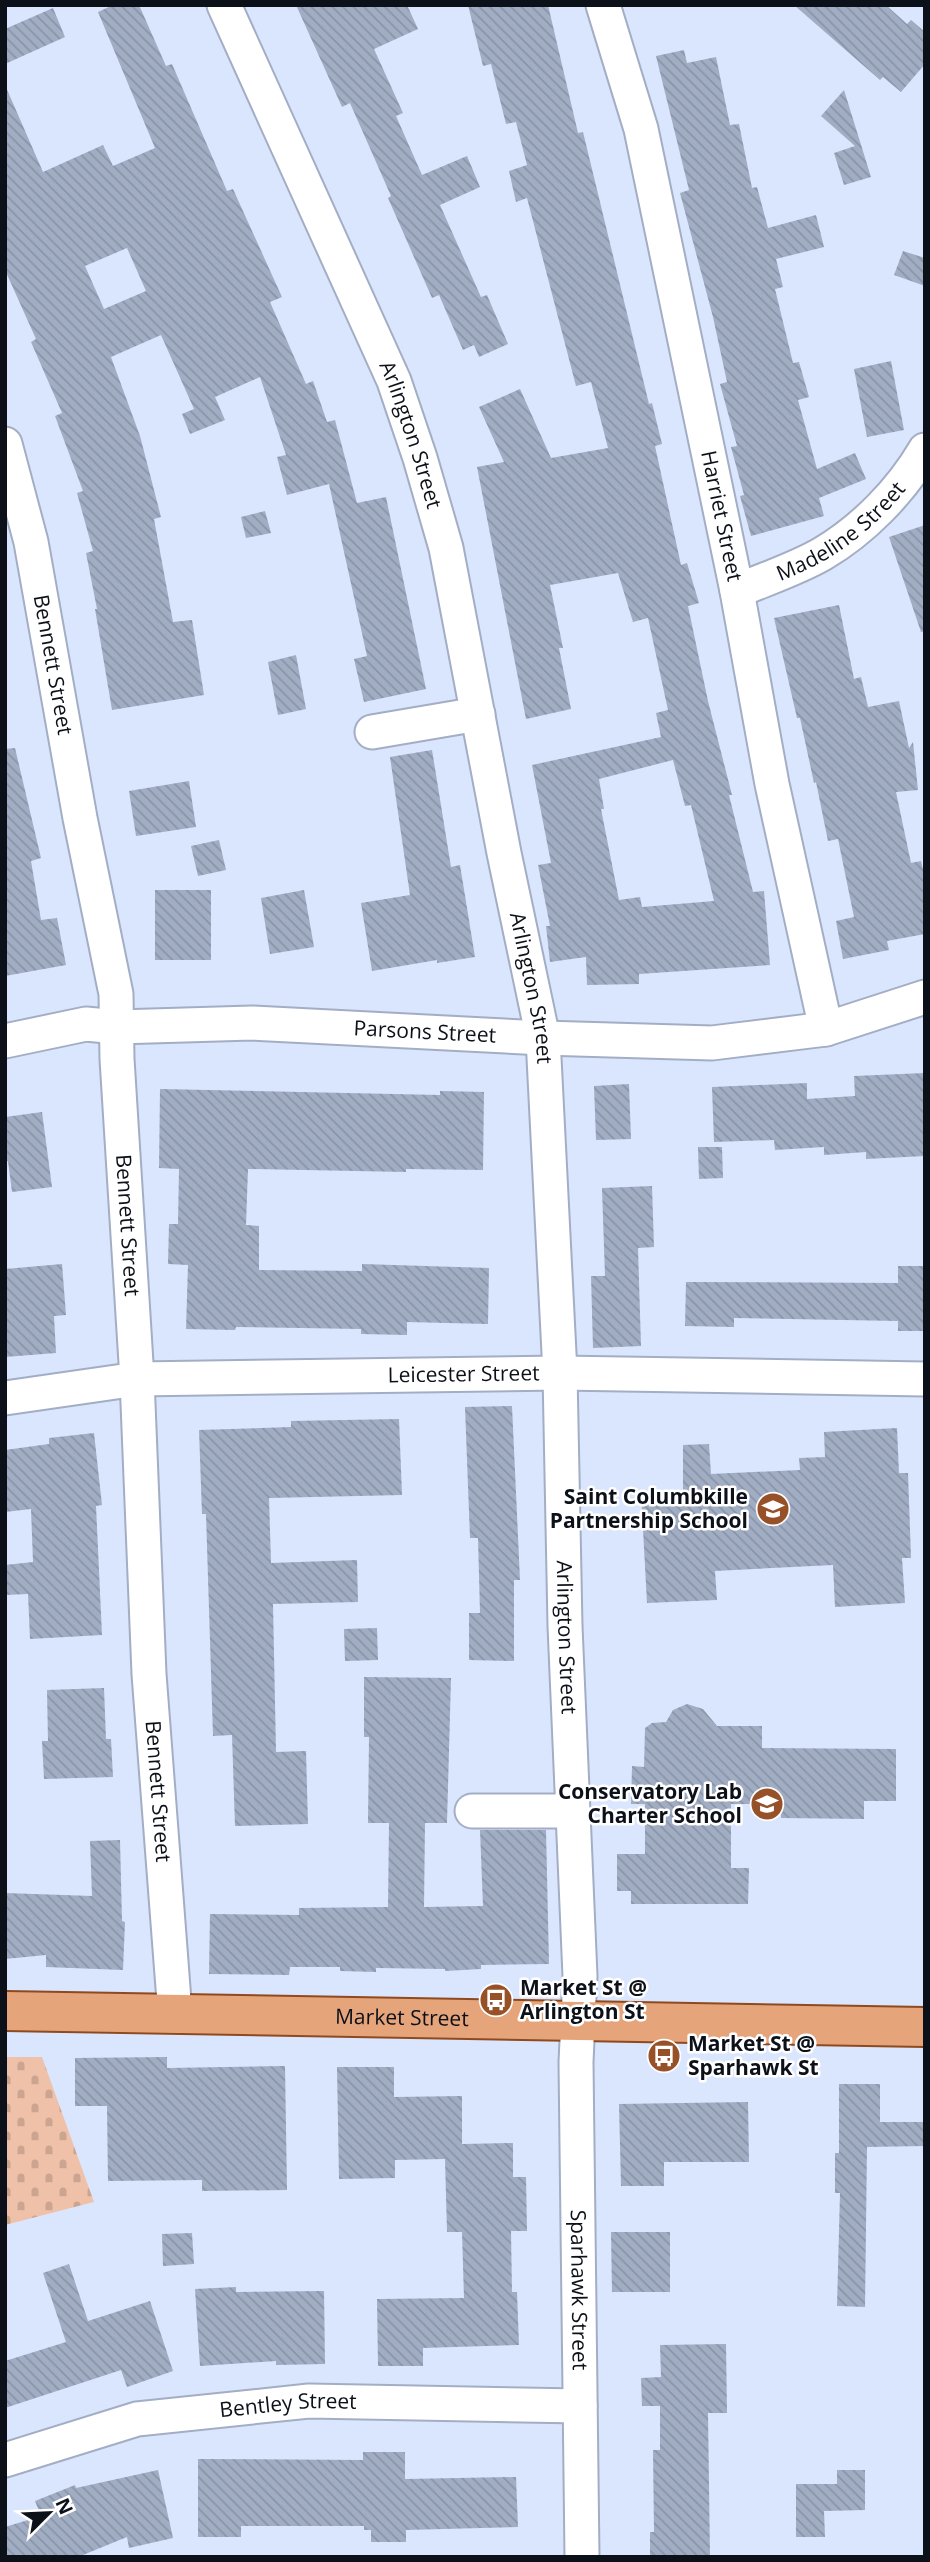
<svg xmlns="http://www.w3.org/2000/svg" width="930" height="2562" viewBox="0 0 930 2562" font-family="'Open Sans',sans-serif">
<style>
.cemetery{fill:url(#cemetery-stones)}
.building{fill:url(#building-back-hatch);fill-rule:evenodd}
.lines{fill:none;stroke-linecap:round;stroke-linejoin:round}
.minor-casing{stroke:#a3aec4;stroke-width:37}
.major-casing{stroke:#8f491e;stroke-width:42}
.minor{stroke:#fff;stroke-width:33}
.major{stroke:#e6a47a;stroke-width:38}
.labels{text-anchor:middle;stroke-width:5;stroke-linejoin:round;paint-order:stroke}
.street-label{font-size:21px;fill:#0c1018;stroke:#fff}
.poi-label{font-size:21px;font-weight:bold;fill:#0c1018;stroke:#fff;text-anchor:end}
</style>
<defs>
<pattern id="cemetery-stones" width="16" height="16" patternUnits="userSpaceOnUse" patternTransform="scale(1.75)"><rect width="16" height="16" fill="#efc1a9"/><path d="M2 7V4a2 2 0 0 1 4 0v3zM10 15v-3a2 2 0 0 1 4 0v3z" fill="#cca591"/></pattern>
<pattern id="building-back-hatch" width="6" height="6" patternUnits="userSpaceOnUse" patternTransform="scale(1.75)"><rect width="6" height="6" fill="#a1adc3"/><path d="M-1 5l2 2M0 0l6 6M5-1l2 2" fill="none" stroke="#8994a7"/></pattern>
</defs>
<rect width="100%" height="100%" fill="#dae6fe"/>
<path class="cemetery" d="M 5,2057 L 42,2057 L 94,2202 L 5,2225 Z"/>
<path class="building" d="M 113,5 L 139,5 L 166,66 L 172,64 L 227,191 L 233,189 L 282,297 L 270,302 L 306,384 L 313,381 L 327,422 L 335,420 L 357,503 L 386,497 L 426,689 L 364,702 L 354,659 L 367,656 L 329,484 L 287,495 L 277,457 L 286,455 L 260,377 L 215,397 L 225,420 L 190,434 L 182,414 L 194,409 L 161,335 L 111,357 L 140,436 L 161,517 L 154,519 L 173,622 L 192,620 L 204,695 L 112,710 L 95,609 L 97,609 L 86,553 L 93,551 L 77,493 L 83,491 L 55,416 L 62,413 L 31,342 L 36,339 L 5,270 L 5,85 L 43,172 L 103,145 L 113,166 L 155,148 L 98,12 ZM 127,248 L 146,291 L 104,309 L 85,266 Z
M 296,5 L 407,5 L 418,29 L 374,49 L 403,113 L 396,116 L 422,175 L 467,156 L 480,187 L 440,205 L 481,297 L 487,295 L 508,344 L 479,357 L 474,345 L 463,350 L 439,295 L 432,298 L 388,198 L 391,196 L 350,103 L 342,107 Z
M 468,5 L 548,5 L 578,133 L 583,132 L 649,404 L 652,403 L 662,444 L 655,446 L 681,565 L 687,563 L 699,603 L 688,606 L 708,701 L 732,795 L 729,795 L 753,892 L 764,891 L 770,965 L 639,974 L 639,984 L 587,985 L 586,957 L 550,962 L 546,926 L 550,926 L 538,865 L 551,863 L 532,765 L 661,737 L 656,713 L 668,710 L 648,618 L 633,622 L 618,573 L 550,585 L 563,648 L 559,648 L 571,709 L 526,719 L 477,467 L 504,462 L 479,407 L 520,389 L 551,458 L 608,448 L 591,382 L 576,386 L 527,198 L 516,202 L 509,171 L 527,165 L 516,122 L 506,124 L 491,64 L 483,66 ZM 673,760 L 685,806 L 691,805 L 714,901 L 642,907 L 640,897 L 619,900 L 601,809 L 604,809 L 599,779 Z
M 794,5 L 886,5 L 907,24 L 911,20 L 925,32 L 925,64 L 901,92 L 883,77 L 880,80 Z
M 53,8 L 65,37 L 5,64 L 5,29 Z
M 684,50 L 687,63 L 716,57 L 730,125 L 739,124 L 752,188 L 757,187 L 768,228 L 816,215 L 824,247 L 776,259 L 783,287 L 775,289 L 793,363 L 799,362 L 809,397 L 798,400 L 817,469 L 855,453 L 866,479 L 819,498 L 824,516 L 751,536 L 740,496 L 744,495 L 731,447 L 737,446 L 720,384 L 727,382 L 713,317 L 680,193 L 689,190 L 656,56 Z
M 844,90 L 871,177 L 844,185 L 834,153 L 855,146 L 821,116 Z
M 903,251 L 925,258 L 925,286 L 894,275 Z
M 891,361 L 904,430 L 867,437 L 854,369 Z
M 265,511 L 271,533 L 246,538 L 241,517 Z
M 925,525 L 925,631 L 921,632 L 889,537 Z
M 839,605 L 854,679 L 861,677 L 868,707 L 899,701 L 909,748 L 913,742 L 918,790 L 896,792 L 911,863 L 921,861 L 925,878 L 925,934 L 887,941 L 889,950 L 843,959 L 836,921 L 854,917 L 838,839 L 828,841 L 816,782 L 814,783 L 800,718 L 797,718 L 774,618 Z
M 296,655 L 306,709 L 278,715 L 268,662 Z
M 15,748 L 41,858 L 31,861 L 41,920 L 57,918 L 66,965 L 5,976 L 5,749 Z
M 432,750 L 451,867 L 460,865 L 475,957 L 437,963 L 437,960 L 372,971 L 361,903 L 410,895 L 390,757 Z
M 189,781 L 196,827 L 136,836 L 129,791 Z
M 219,840 L 226,870 L 198,876 L 191,846 Z
M 155,890 L 211,890 L 211,960 L 155,960 Z
M 304,890 L 314,947 L 270,954 L 261,898 Z
M 925,1073 L 925,1156 L 866,1159 L 866,1152 L 824,1155 L 824,1147 L 775,1150 L 774,1140 L 714,1142 L 712,1087 L 807,1083 L 807,1099 L 855,1096 L 854,1076 Z
M 629,1084 L 631,1139 L 596,1140 L 594,1086 Z
M 160,1089 L 440,1095 L 440,1091 L 484,1092 L 483,1170 L 406,1169 L 406,1172 L 248,1169 L 246,1225 L 259,1226 L 259,1270 L 362,1271 L 362,1264 L 489,1268 L 488,1324 L 407,1322 L 407,1335 L 361,1334 L 361,1329 L 236,1327 L 235,1330 L 186,1329 L 188,1265 L 168,1264 L 169,1224 L 178,1224 L 179,1169 L 159,1168 Z
M 42,1112 L 52,1187 L 12,1192 L 8,1161 L 5,1162 L 5,1117 Z
M 698,1147 L 722,1147 L 723,1178 L 699,1179 Z
M 652,1186 L 654,1247 L 638,1248 L 641,1346 L 593,1348 L 591,1276 L 605,1276 L 602,1188 Z
M 62,1264 L 66,1315 L 54,1316 L 56,1353 L 5,1357 L 5,1269 Z
M 898,1266 L 925,1266 L 925,1331 L 898,1331 L 898,1321 L 734,1318 L 734,1327 L 685,1326 L 686,1282 L 898,1283 Z
M 512,1406 L 520,1580 L 514,1580 L 514,1661 L 469,1660 L 469,1613 L 480,1613 L 478,1538 L 470,1538 L 465,1407 Z
M 399,1419 L 402,1495 L 269,1498 L 271,1563 L 357,1560 L 358,1602 L 273,1604 L 276,1752 L 306,1751 L 308,1824 L 235,1826 L 232,1735 L 213,1736 L 206,1514 L 202,1514 L 199,1430 L 291,1427 L 291,1421 Z
M 897,1428 L 899,1473 L 908,1473 L 911,1558 L 902,1558 L 905,1603 L 835,1607 L 833,1565 L 715,1571 L 717,1600 L 647,1603 L 641,1492 L 683,1492 L 683,1445 L 709,1444 L 711,1474 L 800,1470 L 799,1458 L 825,1457 L 824,1432 Z
M 94,1433 L 102,1505 L 96,1506 L 102,1635 L 30,1639 L 28,1594 L 5,1595 L 5,1565 L 33,1562 L 31,1509 L 5,1512 L 5,1450 L 49,1444 L 49,1438 Z
M 377,1628 L 378,1660 L 345,1661 L 344,1629 Z
M 364,1677 L 451,1678 L 447,1823 L 425,1823 L 424,1907 L 483,1906 L 480,1830 L 546,1830 L 549,1964 L 481,1965 L 481,1969 L 445,1971 L 445,1969 L 376,1968 L 376,1972 L 340,1971 L 340,1967 L 290,1967 L 289,1975 L 209,1974 L 210,1914 L 299,1915 L 299,1908 L 388,1907 L 389,1823 L 368,1823 L 369,1737 L 364,1737 Z
M 104,1688 L 106,1739 L 111,1739 L 113,1777 L 44,1779 L 42,1741 L 48,1741 L 47,1690 Z
M 687,1704 L 703,1709 L 717,1726 L 762,1726 L 762,1748 L 896,1749 L 896,1801 L 864,1801 L 864,1819 L 781,1818 L 781,1804 L 731,1804 L 731,1868 L 749,1868 L 748,1904 L 631,1904 L 631,1891 L 617,1891 L 617,1854 L 645,1854 L 645,1804 L 631,1804 L 632,1766 L 644,1767 L 645,1728 L 652,1723 L 666,1722 L 673,1710 Z
M 120,1840 L 122,1921 L 125,1922 L 123,1970 L 46,1967 L 46,1955 L 5,1959 L 5,1893 L 92,1896 L 90,1841 Z
M 167,2057 L 167,2068 L 285,2066 L 287,2190 L 202,2191 L 202,2180 L 108,2181 L 107,2106 L 75,2106 L 75,2058 Z
M 337,2067 L 394,2067 L 394,2097 L 462,2096 L 462,2144 L 513,2143 L 513,2177 L 526,2177 L 527,2231 L 511,2231 L 512,2292 L 517,2292 L 519,2345 L 423,2348 L 423,2366 L 378,2366 L 377,2299 L 464,2298 L 462,2232 L 447,2232 L 445,2159 L 395,2160 L 395,2178 L 339,2179 Z
M 839,2084 L 880,2084 L 880,2122 L 925,2122 L 925,2146 L 867,2147 L 865,2307 L 837,2306 L 840,2193 L 835,2193 L 835,2153 L 839,2153 Z
M 748,2102 L 749,2162 L 664,2162 L 664,2186 L 621,2186 L 619,2104 Z
M 611,2232 L 670,2232 L 670,2292 L 612,2292 Z
M 192,2233 L 194,2264 L 163,2266 L 162,2234 Z
M 69,2264 L 88,2321 L 150,2301 L 173,2371 L 127,2387 L 121,2370 L 5,2408 L 5,2361 L 66,2342 L 43,2273 Z
M 236,2287 L 236,2292 L 324,2291 L 325,2364 L 276,2365 L 276,2361 L 200,2366 L 195,2289 Z
M 726,2344 L 727,2413 L 708,2413 L 710,2557 L 650,2557 L 650,2532 L 654,2532 L 653,2450 L 660,2450 L 660,2406 L 642,2406 L 641,2378 L 661,2377 L 660,2345 Z
M 363,2452 L 405,2452 L 405,2479 L 516,2477 L 518,2527 L 406,2530 L 406,2542 L 371,2542 L 371,2530 L 364,2530 L 364,2526 L 241,2526 L 241,2537 L 198,2537 L 198,2459 L 363,2460 Z
M 158,2470 L 173,2538 L 129,2548 L 127,2537 L 78,2557 L 5,2557 L 5,2527 L 41,2516 L 35,2501 L 75,2485 L 76,2488 Z
M 837,2470 L 865,2470 L 865,2510 L 824,2511 L 825,2537 L 796,2537 L 796,2484 L 837,2484 Z"/>
<g class="lines">
<defs>
<g id="minor">
<path id="s1" d="M 224,5 L 394,381 L 420,458 L 446,548 L 504,853 L 543,1038 L 560,1373 L 565,1626 L 580,1976 L 576,2062 L 582,2557"/>
<path id="s2" d="M 603,5 L 641,129 L 737,591 L 772,784 L 826,1029"/>
<path id="s3" d="M 5,444 L 31,542 L 80,818 L 116,994 L 117,1059 L 137,1379 L 149,1674 L 175,2014"/>
<path id="s4" d="M 737,591 C 765,579 796,569 822,554 C 863,530 901,491 925,450"/>
<path d="M 372,732 L 478,714"/>
<path id="s5" d="M 5,1041 L 86,1024 L 117,1027 L 252,1023 L 543,1038 L 712,1043 L 826,1029 L 925,997"/>
<path id="s6" d="M 5,1398 L 137,1379 L 560,1373 L 925,1379"/>
<path d="M 472,1811 L 571,1811"/>
<path id="s7" d="M 5,2460 L 137,2419 L 309,2401 L 580,2406"/>
</g>
<g id="major">
<path id="s8" d="M 5,2011 L 925,2027"/>
</g>
</defs>
<use href="#minor" class="minor-casing"/>
<use href="#major" class="major-casing"/>
<use href="#minor" class="minor"/>
<use href="#major" class="major"/>
</g>
<defs>
<symbol id="school-disc" viewBox="-11 -11 22 22"><circle r="9.5" fill="#975129" stroke="#fff"/><path d="M0-5L7-2L0 1L-7-2ZM-4 1L0 2.5L4 1V4Q0 6-4 4Z" fill="#fff"/></symbol>
<symbol id="bus-disc" viewBox="-11 -11 22 22"><circle r="9.5" fill="#975129" stroke="#fff"/><path d="M-5-6H5V4H4V6H2V4H-2V6H-4V4H-5ZM-3.5-4V0h7V-4ZM-3.5 1.2v1.5H-2V1.2ZM2 1.2v1.5H3.5V1.2Z" fill="#fff"/></symbol>
</defs>
<g fill-rule="evenodd">
<use href="#school-disc" x="754" y="1490" width="38" height="38"/>
<use href="#school-disc" x="748" y="1785" width="38" height="38"/>
<use href="#bus-disc" x="477" y="1981" width="38" height="38"/>
<use href="#bus-disc" x="645" y="2037" width="38" height="38"/>
</g>
<g class="labels">
<g class="street-label">
<text dy="7" stroke="none"><textPath href="#s1" startOffset="469">Arlington Street</textPath></text>
<text dy="7" stroke="none"><textPath href="#s2" startOffset="525">Harriet Street</textPath></text>
<text dy="7" stroke="none"><textPath href="#s4" startOffset="121">Madeline Street</textPath></text>
<text dy="7" stroke="none"><textPath href="#s3" startOffset="226">Bennett Street</textPath></text>
<text dy="7" stroke="none"><textPath href="#s1" startOffset="1036">Arlington Street</textPath></text>
<text dy="7" stroke="none"><textPath href="#s5" startOffset="422">Parsons Street</textPath></text>
<text dy="7" stroke="none"><textPath href="#s3" startOffset="793">Bennett Street</textPath></text>
<text dy="7" stroke="none"><textPath href="#s6" startOffset="460">Leicester Street</textPath></text>
<text dy="7" stroke="none"><textPath href="#s1" startOffset="1687">Arlington Street</textPath></text>
<text dy="7" stroke="none"><textPath href="#s3" startOffset="1360">Bennett Street</textPath></text>
<text dy="7" stroke="none"><textPath href="#s8" startOffset="397">Market Street</textPath></text>
<text dy="7" stroke="none"><textPath href="#s1" startOffset="2340">Sparhawk Street</textPath></text>
<text dy="7" stroke="none"><textPath href="#s7" startOffset="290">Bentley Street</textPath></text>
</g>
<g class="poi-label">
<text x="748" y="1504">Saint Columbkille<tspan x="748" dy="24">Partnership School</tspan></text>
<text x="742" y="1799">Conservatory Lab<tspan x="742" dy="24">Charter School</tspan></text>
<text x="520" y="1995" text-anchor="start">Market St @<tspan x="520" dy="24">Arlington St</tspan></text>
<text x="688" y="2051" text-anchor="start">Market St @<tspan x="688" dy="24">Sparhawk St</tspan></text>
</g>
</g>
<rect width="930" height="2562" fill="none" stroke="#0c1018" stroke-width="14"/>
<g transform="translate(49 2513) rotate(66)" stroke="#ffffff" stroke-width="5" paint-order="stroke">
<path d="M0-5L12 26L0 18L-12 26Z" fill="#0c1018"/>
<text y="-10" font-size="19" font-weight="bold" text-anchor="middle" fill="#0c1018">N</text>
</g>
</svg>
